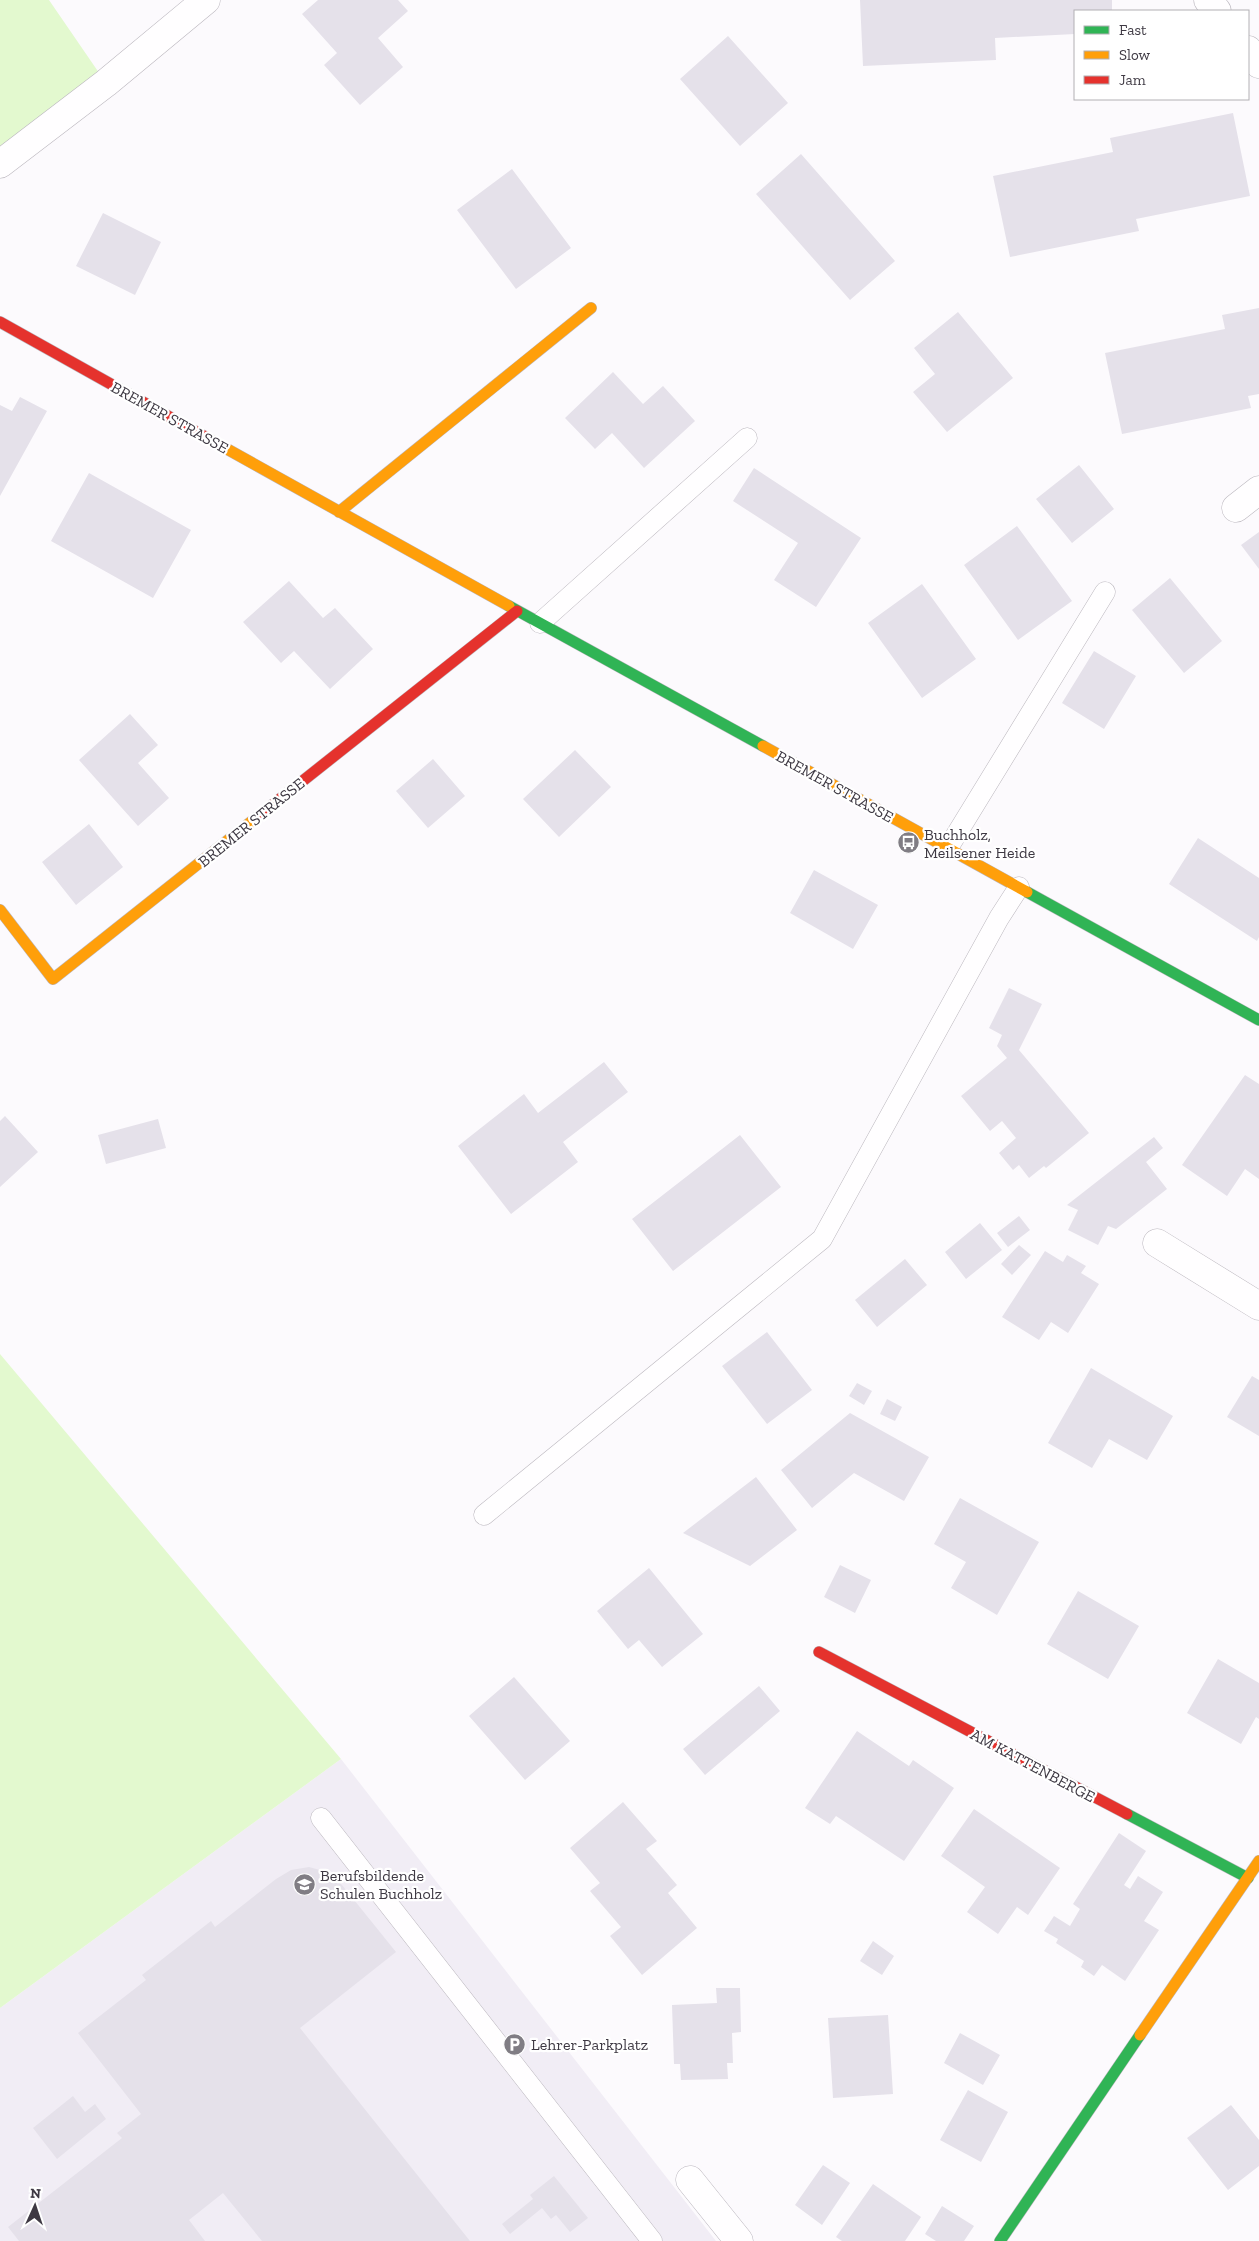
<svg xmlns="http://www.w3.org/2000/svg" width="1259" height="2241" viewBox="0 0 1259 2241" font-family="'Zilla Slab',serif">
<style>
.built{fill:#f1edf5}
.green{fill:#e3f9cf}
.building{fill:#e5e1ea}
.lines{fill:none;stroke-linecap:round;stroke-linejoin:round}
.lane-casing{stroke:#bbb7be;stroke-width:21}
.street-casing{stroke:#bbb7be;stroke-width:29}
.fast-casing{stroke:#bbb7be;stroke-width:12}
.slow-casing{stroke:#bbb7be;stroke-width:12}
.jam-casing{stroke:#bbb7be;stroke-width:12}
.lane{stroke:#fffeff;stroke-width:20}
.street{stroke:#fffeff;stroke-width:28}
.fast{stroke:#30b455;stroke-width:11}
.slow{stroke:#ff9f0a;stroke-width:11}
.jam{stroke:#e5322d;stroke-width:11}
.labels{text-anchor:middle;stroke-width:4.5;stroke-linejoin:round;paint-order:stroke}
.street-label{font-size:16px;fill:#3e3943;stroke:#fff}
.poi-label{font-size:16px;fill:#3e3943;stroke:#fff;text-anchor:start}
</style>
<rect width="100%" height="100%" fill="#fcfafd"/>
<path class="built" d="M 341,1759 L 716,2241 L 0,2241 L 0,2008 Z"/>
<path class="green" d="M 0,0 L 49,0 L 106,83 L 0,164 Z
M 0,1354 L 341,1759 L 0,2008 Z"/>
<path class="building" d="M 318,0 L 398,0 L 408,11 L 378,38 L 403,67 L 360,105 L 324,65 L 337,53 L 302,14 Z
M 860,0 L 1112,0 L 1112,11 L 1075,11 L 1075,34 L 995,38 L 996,60 L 863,66 Z
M 728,36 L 788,103 L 740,146 L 680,79 Z
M 1233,113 L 1250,196 L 1136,219 L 1139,231 L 1010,257 L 993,176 L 1113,152 L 1110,138 Z
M 801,154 L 895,261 L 850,300 L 756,194 Z
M 512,169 L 571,248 L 516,289 L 457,210 Z
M 103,213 L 161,242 L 135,295 L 76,266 Z
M 1259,308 L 1259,394 L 1248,396 L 1251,408 L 1122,434 L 1105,353 L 1225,329 L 1222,315 Z
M 958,312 L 1013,378 L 947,432 L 913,392 L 935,374 L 914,348 Z
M 613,372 L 643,404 L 663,386 L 695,421 L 644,468 L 612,433 L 595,449 L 565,418 Z
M 20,397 L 47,411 L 0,496 L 0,405 L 12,411 Z
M 1079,465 L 1114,509 L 1072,543 L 1036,499 Z
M 754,468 L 861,538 L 816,607 L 774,580 L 798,543 L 733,501 Z
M 89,473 L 191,530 L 153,598 L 51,541 Z
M 1017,526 L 1072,601 L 1018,640 L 964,565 Z
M 1259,532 L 1259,569 L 1241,545 Z
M 1170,578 L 1222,641 L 1184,673 L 1132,610 Z
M 289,581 L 323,618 L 335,608 L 373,649 L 330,689 L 294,651 L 281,663 L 243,622 Z
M 922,584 L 976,659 L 922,698 L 868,623 Z
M 1094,651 L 1136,676 L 1104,729 L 1062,703 Z
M 130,714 L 158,745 L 138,763 L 169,798 L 138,826 L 79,760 Z
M 575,750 L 611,787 L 559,837 L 523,799 Z
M 433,759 L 465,796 L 428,828 L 396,791 Z
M 89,824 L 123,867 L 76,905 L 42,862 Z
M 1198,838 L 1259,878 L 1259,937 L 1257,941 L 1169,884 Z
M 814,870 L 878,905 L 853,949 L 790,913 Z
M 1009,988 L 1042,1004 L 1019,1050 L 1089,1133 L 1046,1168 L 1044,1166 L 1029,1178 L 1019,1165 L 1013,1170 L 999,1153 L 1016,1138 L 1002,1121 L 990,1131 L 961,1096 L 1007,1058 L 997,1046 L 1002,1035 L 989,1028 Z
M 604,1062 L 628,1092 L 563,1142 L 578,1162 L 511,1214 L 458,1146 L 524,1094 L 538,1113 Z
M 1245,1075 L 1259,1084 L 1259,1179 L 1245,1169 L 1227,1196 L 1182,1165 Z
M 5,1116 L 38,1152 L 0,1187 L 0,1121 Z
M 158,1119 L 166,1148 L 106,1164 L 98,1135 Z
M 740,1135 L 781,1187 L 673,1271 L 632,1219 Z
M 1154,1137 L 1163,1148 L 1146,1162 L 1167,1189 L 1116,1229 L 1108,1226 L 1098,1245 L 1068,1230 L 1078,1210 L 1067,1205 Z
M 1019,1216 L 1030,1230 L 1008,1247 L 997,1233 Z
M 980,1223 L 1002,1250 L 966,1279 L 945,1252 Z
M 1019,1245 L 1031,1255 L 1012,1275 L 1001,1264 Z
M 1045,1251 L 1063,1262 L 1067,1255 L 1086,1266 L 1081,1273 L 1099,1284 L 1068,1333 L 1051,1322 L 1039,1340 L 1002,1317 Z
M 905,1259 L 927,1285 L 877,1327 L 855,1300 Z
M 767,1332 L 812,1390 L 767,1424 L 722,1366 Z
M 1091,1368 L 1173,1416 L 1147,1460 L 1109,1439 L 1092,1468 L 1048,1443 Z
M 1252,1376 L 1259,1380 L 1259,1436 L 1227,1417 Z
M 857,1383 L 872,1391 L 864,1405 L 849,1396 Z
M 887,1399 L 902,1407 L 895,1421 L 880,1414 Z
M 850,1413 L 929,1457 L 904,1501 L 854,1473 L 812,1508 L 781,1470 Z
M 756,1477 L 797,1530 L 750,1566 L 683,1533 Z
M 960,1498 L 1039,1542 L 997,1615 L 951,1588 L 966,1562 L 934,1544 Z
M 840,1565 L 871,1580 L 855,1613 L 824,1597 Z
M 649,1568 L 703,1634 L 662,1667 L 639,1640 L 628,1649 L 597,1611 Z
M 1078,1591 L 1139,1626 L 1108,1679 L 1047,1644 Z
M 1218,1659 L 1259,1683 L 1259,1719 L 1256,1717 L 1241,1744 L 1187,1713 Z
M 514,1677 L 570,1741 L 525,1780 L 469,1716 Z
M 759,1686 L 780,1711 L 705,1775 L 683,1749 Z
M 857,1731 L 909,1766 L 913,1760 L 954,1788 L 904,1861 L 836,1816 L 830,1824 L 805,1808 Z
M 623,1802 L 657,1841 L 646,1849 L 677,1885 L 668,1893 L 697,1928 L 642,1975 L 610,1936 L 621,1927 L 590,1891 L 600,1883 L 570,1848 Z
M 974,1809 L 1060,1868 L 1028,1915 L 1017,1907 L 998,1934 L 967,1912 L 985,1887 L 941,1856 Z
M 1119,1833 L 1146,1851 L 1124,1885 L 1130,1889 L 1138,1876 L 1163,1892 L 1144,1921 L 1159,1930 L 1125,1981 L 1102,1965 L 1094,1976 L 1081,1967 L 1084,1961 L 1056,1943 L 1058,1939 L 1044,1931 L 1054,1916 L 1070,1926 L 1080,1909 L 1073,1904 Z
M 309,1867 L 327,1872 L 342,1885 L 396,1952 L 300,2028 L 470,2241 L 262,2241 L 223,2193 L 189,2220 L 205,2241 L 19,2241 L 8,2227 L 122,2138 L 117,2133 L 141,2114 L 78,2033 L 146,1980 L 142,1975 L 211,1921 L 215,1927 L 276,1879 L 291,1870 Z
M 873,1941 L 894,1956 L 882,1975 L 860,1961 Z
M 716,1988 L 740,1988 L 741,2032 L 732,2033 L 733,2063 L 727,2063 L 728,2079 L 681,2080 L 680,2064 L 674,2064 L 672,2005 L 717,2003 Z
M 888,2015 L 893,2094 L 833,2098 L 828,2018 Z
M 960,2033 L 1000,2055 L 983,2085 L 944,2063 Z
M 968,2090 L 1008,2112 L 981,2162 L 940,2140 Z
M 73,2096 L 85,2112 L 95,2104 L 106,2119 L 57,2159 L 33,2128 Z
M 1231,2105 L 1259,2140 L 1259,2166 L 1228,2190 L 1187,2138 Z
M 823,2165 L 850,2183 L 822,2225 L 795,2205 Z
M 554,2176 L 588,2218 L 570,2232 L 556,2215 L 551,2219 L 542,2208 L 510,2234 L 502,2224 L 533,2199 L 530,2195 Z
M 873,2184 L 921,2217 L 905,2241 L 842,2241 L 836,2237 Z
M 942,2206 L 974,2226 L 964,2241 L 936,2241 L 925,2234 Z"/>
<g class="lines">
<defs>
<path id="lane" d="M 540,623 L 747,438
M 948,848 L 1105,592
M 484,1515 L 822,1239 L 999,918 L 1019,887
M 321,1818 L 652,2241"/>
<path id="street" d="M 1208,0 L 1217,11
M 1248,50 L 1259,64
M 0,164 L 106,83 L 206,0
M 1236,508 L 1259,490
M 1157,1243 L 1259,1306
M 690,2180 L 739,2241"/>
<path id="fast" d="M 509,606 L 763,746
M 1027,892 L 1259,1020
M 1127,1814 L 1248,1878
M 1000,2241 L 1140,2035"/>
<path id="slow" d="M 209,439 L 509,606
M 339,512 L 591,308
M 763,746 L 1027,892
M 0,910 L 53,979 L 261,814
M 1140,2035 L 1259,1861"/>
<path id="jam" d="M 0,322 L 209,439
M 261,814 L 517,611
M 819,1652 L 1127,1814"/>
</defs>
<use href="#lane" class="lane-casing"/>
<use href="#street" class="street-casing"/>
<use href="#fast" class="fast-casing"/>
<use href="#slow" class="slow-casing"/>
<use href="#jam" class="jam-casing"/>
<use href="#lane" class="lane"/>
<use href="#street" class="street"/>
<use href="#fast" class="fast"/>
<use href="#slow" class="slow"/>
<use href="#jam" class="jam"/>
</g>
<defs>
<symbol id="bus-disc" viewBox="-11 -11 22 22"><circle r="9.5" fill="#807d84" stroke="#fff"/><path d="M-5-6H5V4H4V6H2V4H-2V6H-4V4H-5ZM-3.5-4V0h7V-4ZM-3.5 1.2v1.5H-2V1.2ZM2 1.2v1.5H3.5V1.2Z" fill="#fff"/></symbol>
<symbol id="school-disc" viewBox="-11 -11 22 22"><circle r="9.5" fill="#807d84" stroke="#fff"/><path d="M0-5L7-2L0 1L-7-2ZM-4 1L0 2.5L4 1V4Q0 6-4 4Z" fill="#fff"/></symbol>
<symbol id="parking-disc" viewBox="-11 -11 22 22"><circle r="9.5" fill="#807d84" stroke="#fff"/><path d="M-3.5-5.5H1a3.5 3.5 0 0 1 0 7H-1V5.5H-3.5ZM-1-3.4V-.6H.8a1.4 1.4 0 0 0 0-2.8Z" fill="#fff"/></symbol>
</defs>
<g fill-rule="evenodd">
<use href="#bus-disc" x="896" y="830" width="25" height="25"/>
<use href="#school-disc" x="292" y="1872" width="25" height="25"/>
<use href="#parking-disc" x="502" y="2032" width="25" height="25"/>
</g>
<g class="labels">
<g class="street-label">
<text transform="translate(170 417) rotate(29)" y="6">BREMER STRASSE</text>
<text transform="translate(835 786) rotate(29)" y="6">BREMER STRASSE</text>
<text transform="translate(251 822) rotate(-39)" y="6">BREMER STRASSE</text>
<text transform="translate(1033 1765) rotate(28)" y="6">AM KATTENBERGE</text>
</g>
<g class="poi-label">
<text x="924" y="840">Buchholz,<tspan x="924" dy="18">Meilsener Heide</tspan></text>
<text x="320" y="1881">Berufsbildende<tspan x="320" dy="18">Schulen Buchholz</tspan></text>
<text x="531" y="2050">Lehrer-Parkplatz</text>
</g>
</g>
<rect x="1074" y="10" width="175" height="90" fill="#ffffff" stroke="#b2b0b4"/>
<rect x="1084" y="26" width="25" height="8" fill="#30b455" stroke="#b2b0b4"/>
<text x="1119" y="35" font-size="15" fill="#3e3943">Fast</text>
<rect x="1084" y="51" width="25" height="8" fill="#ff9f0a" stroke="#b2b0b4"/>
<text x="1119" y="60" font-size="15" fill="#3e3943">Slow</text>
<rect x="1084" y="76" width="25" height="8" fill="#e5322d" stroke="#b2b0b4"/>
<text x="1119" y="85" font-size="15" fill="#3e3943">Jam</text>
<g transform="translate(35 2206) rotate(3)" stroke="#ffffff" stroke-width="4" paint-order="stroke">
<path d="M0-4L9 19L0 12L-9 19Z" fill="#3e3943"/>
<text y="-8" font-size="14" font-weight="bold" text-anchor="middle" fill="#3e3943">N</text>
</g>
</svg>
